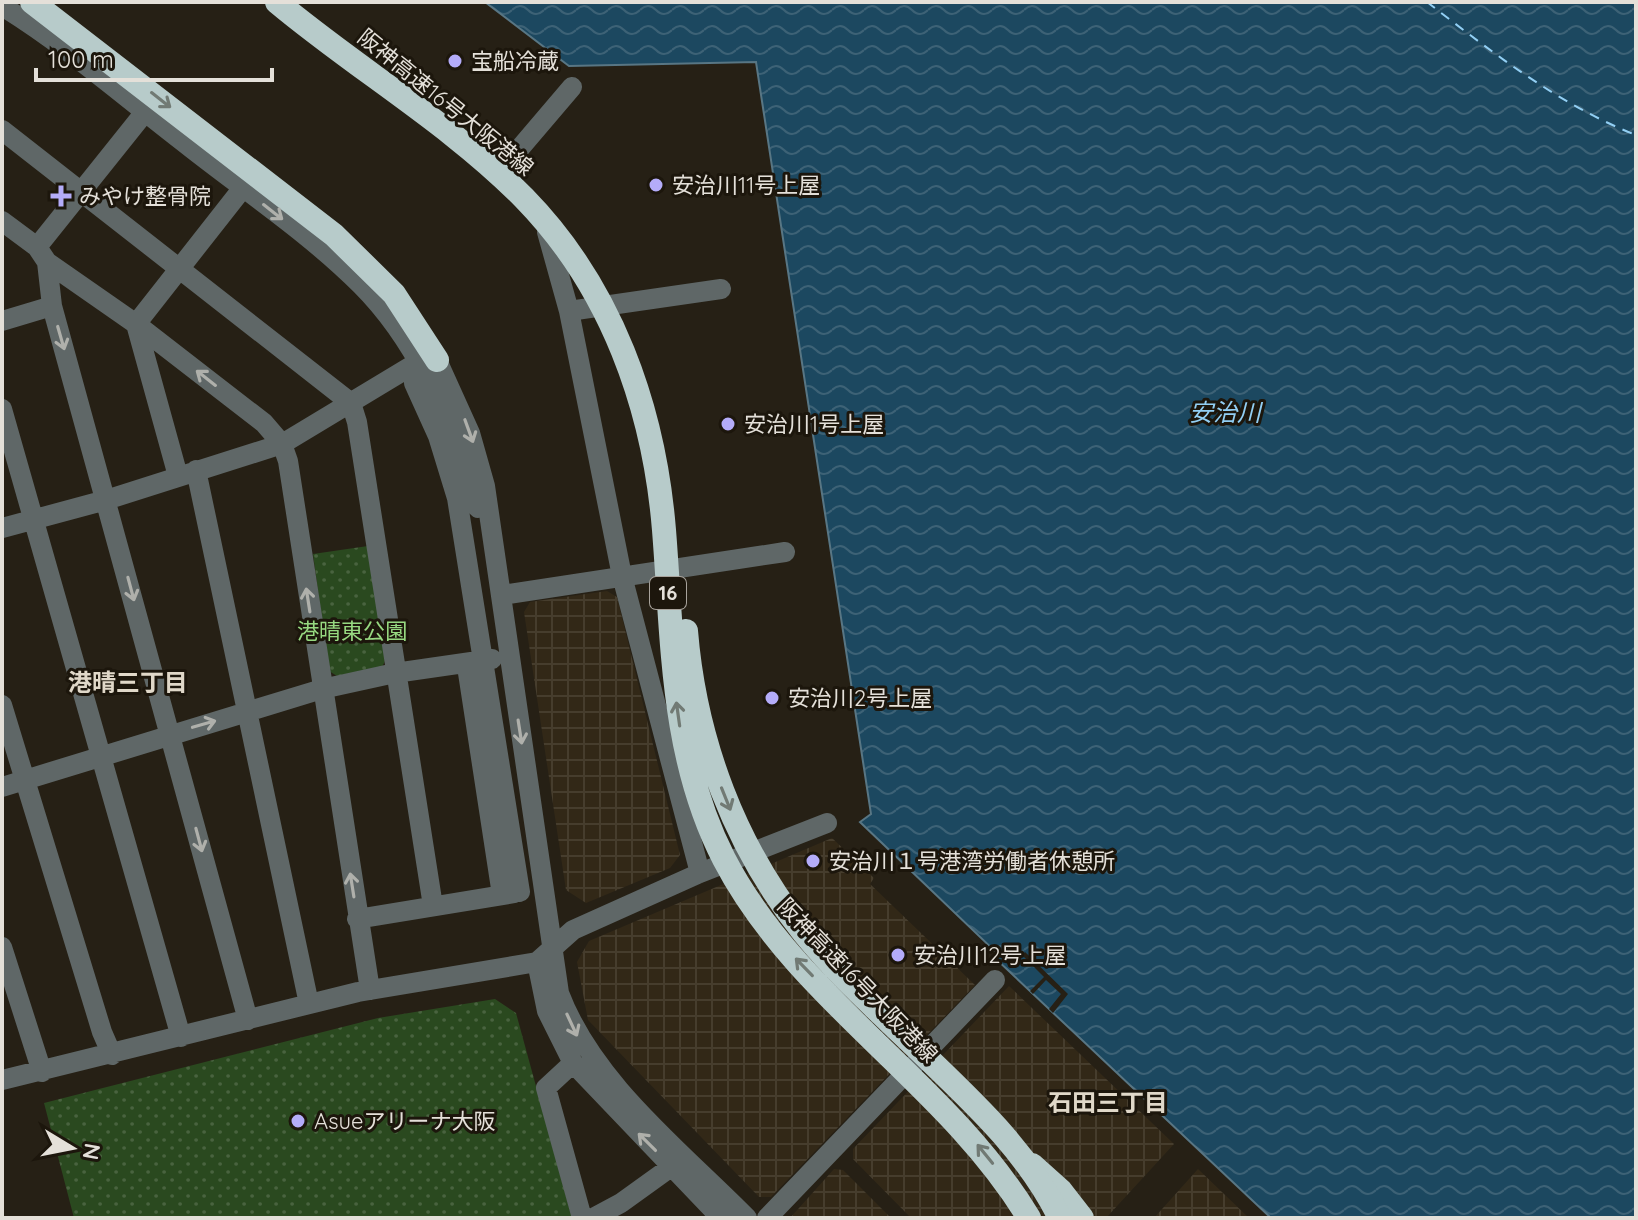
<svg xmlns="http://www.w3.org/2000/svg" width="1638" height="1220" viewBox="0 0 1638 1220" font-family="Quicksand,'Noto Sans JP',sans-serif">
<style>
.industrial{fill:url(#industrial-grid)}
.park{fill:url(#park-dots)}
.water{fill:url(#water-waves);stroke:#587684;stroke-width:2}
.pier{fill:#262015}
.lines{fill:none;stroke-linecap:round;stroke-linejoin:round}
.ferry{stroke:#92cff4;stroke-width:2;stroke-dasharray:10 8;stroke-linecap:butt}
.minor{stroke:#5f6767;stroke-width:20}
.highway{stroke:#b7cbca;stroke-width:24}
.highway-bridge{stroke:#b7cbca;stroke-width:24}
.oneway{stroke:#717a74}
.oneway2{stroke:#afb0ab}
.poi-dot{fill:#b4acf9;stroke:#1c160c;stroke-width:3}
.labels{text-anchor:middle;stroke-width:6;stroke-linejoin:round;paint-order:stroke}
.shield{fill:#1c160c;stroke:#a8a39c;stroke-width:2}
.shield-label{font-size:20px;font-weight:bold;fill:#e4e0d9}
.poi-label{font-size:22px;fill:#e4e0d9;stroke:#1c160c;text-anchor:start}
.street-label{font-size:22px;fill:#e4e0d9;stroke:#1c160c}
.park-label{font-size:22px;fill:#97d981;stroke:#1c160c}
.water-label{font-size:24px;font-style:italic;fill:#92cff4;stroke:#1c160c}
.neighbourhood-label{font-size:24px;font-weight:bold;fill:#e0d8c9;stroke:#1c160c}
</style>
<defs>
<pattern id="industrial-grid" width="8" height="8" patternUnits="userSpaceOnUse" patternTransform="scale(2)"><rect width="8" height="8" fill="#322817"/><path d="M0 4h8M4 0v8" fill="none" stroke="#463d2d"/></pattern>
<pattern id="park-dots" width="8" height="8" patternUnits="userSpaceOnUse" patternTransform="scale(2)"><rect width="8" height="8" fill="#2a491f"/><path d="M2 2h.1M6 6h.1" fill="none" stroke="#49633f" stroke-width="1.8" stroke-linecap="round"/></pattern>
<pattern id="water-waves" width="16" height="10" patternUnits="userSpaceOnUse" patternTransform="scale(2)"><rect width="16" height="10" fill="#1c4860"/><path d="M0 5q4-4 8 0t8 0" fill="none" stroke="#3d6276"/></pattern>
</defs>
<rect width="100%" height="100%" fill="#262015"/>
<path class="industrial" d="M 607,591 L 617,597 L 680,855 L 670,868 L 586,903 L 566,890 L 524,612 L 530,602 Z
M 832,838 L 874,878 L 870,884 L 975,985 L 771,1197 L 759,1197 L 588,1020 L 577,962 L 589,941 Z
M 1009,986 L 1174,1144 L 1106,1218 L 911,1218 L 853,1159 L 853,1149 Z
M 834,1169 L 843,1170 L 891,1218 L 790,1218 Z
M 1198,1169 L 1249,1218 L 1154,1218 Z"/>
<path class="park" d="M 368,546 L 385,661 L 382,667 L 337,676 L 329,671 L 313,554 Z
M 495,999 L 516,1013 L 572,1218 L 74,1218 L 44,1103 L 378,1018 Z"/>
<path class="water" d="M 485,2 L 1636,2 L 1636,1218 L 1271,1218 L 996,959 L 999,955 L 860,822 L 871,814 L 756,62 L 569,66 Z"/>
<path class="pier" d="M 1025,952 L 1068,994 L 1053,1013 L 1049,1009 L 1061,994 L 1046,980 L 1033,994 L 1030,991 L 1044,977 L 1022,955 Z"/>
<g class="lines">
<path class="ferry" d="M 1427,2 C 1492,52 1559,105 1636,135"/>
<path class="minor" d="M 2,6 C 67,46 126,98 186,144 C 244,190 308,232 361,285 C 420,344 455,428 478,508
M 2,130 L 351,403 L 357,422 L 433,906
M 503,168 L 572,87
M 2,221 L 37,247 L 47,262 L 136,324 L 264,423 L 282,444 L 288,461 L 370,990
M 547,232 L 569,311 L 622,576 L 700,873
M 37,247 L 145,112
M 47,262 L 52,306 L 248,1020
M 569,311 L 721,289
M 2,321 L 52,306
M 437,360 L 470,433 L 485,486 L 559,993 C 593,1083 680,1150 747,1218
M 418,362 L 414,383 L 438,436 L 457,498 L 520,892
M 2,409 L 181,1037
M 196,470 L 309,1004
M 178,476 L 136,324 L 242,189
M 2,528 L 106,500 L 282,444 L 418,362
M 503,595 L 785,552
M 468,673 L 502,895
M 2,705 L 102,1032 L 112,1055
M 2,787 L 322,689 L 395,673 L 492,659
M 357,919 L 515,893
M 2,947 L 42,1072
M 537,962 L 547,1011 L 573,1063 L 721,1218
M 573,1063 L 546,1088 L 582,1218
M 2,1080 L 358,992 L 537,962 L 573,930 L 700,873 L 827,823
M 593,1218 L 621,1203 L 671,1167
M 767,1218 L 995,980"/>
<path class="highway" d="M 32,2 L 334,235 L 394,294 L 437,360
M 1032,1165 L 1061,1191 L 1082,1218"/>
<path class="highway-bridge" d="M 277,2 C 357,69 450,123 524,198 C 611,287 654,407 664,530 C 673,643 671,756 724,859 C 797,1000 947,1082 1029,1218
M 686,631 C 695,741 735,847 804,933 C 839,976 881,1013 920,1051 C 973,1102 1027,1151 1060,1218"/>
</g>
<defs><path id="oneway-shaft" d="M-6 0H5M1.5-3L5.5 0L1.5 3" fill="none" stroke-width="1.6" stroke-linecap="round" stroke-linejoin="round" transform="scale(2)"/></defs>
<g class="oneway">
<use href="#oneway-shaft" transform="translate(161 100) rotate(38)"/>
<use href="#oneway-shaft" transform="translate(678 714) rotate(-98)"/>
<use href="#oneway-shaft" transform="translate(726 799) rotate(68)"/>
<use href="#oneway-shaft" transform="translate(804 967) rotate(-134)"/>
<use href="#oneway-shaft" transform="translate(985 1154) rotate(-129)"/>
</g>
<g class="oneway2">
<use href="#oneway-shaft" transform="translate(273 212) rotate(38)"/>
<use href="#oneway-shaft" transform="translate(61 338) rotate(74)"/>
<use href="#oneway-shaft" transform="translate(206 378) rotate(-142)"/>
<use href="#oneway-shaft" transform="translate(469 431) rotate(70)"/>
<use href="#oneway-shaft" transform="translate(131 589) rotate(75)"/>
<use href="#oneway-shaft" transform="translate(308 600) rotate(-99)"/>
<use href="#oneway-shaft" transform="translate(204 724) rotate(-16)"/>
<use href="#oneway-shaft" transform="translate(520 732) rotate(81)"/>
<use href="#oneway-shaft" transform="translate(199 840) rotate(75)"/>
<use href="#oneway-shaft" transform="translate(352 885) rotate(-99)"/>
<use href="#oneway-shaft" transform="translate(572 1025) rotate(65)"/>
<use href="#oneway-shaft" transform="translate(647 1142) rotate(-135)"/>
</g>
<g class="poi-dot">
<circle cx="455" cy="61" r="8"/>
<circle cx="656" cy="185" r="8"/>
<path d="M57 184h8v8h8v8h-8v8h-8v-8h-8v-8h8z"/>
<circle cx="728" cy="424" r="8"/>
<circle cx="772" cy="698" r="8"/>
<circle cx="813" cy="861" r="8"/>
<circle cx="898" cy="955" r="8"/>
<circle cx="298" cy="1121" r="8"/>
</g>
<g class="labels">
<rect class="shield" x="650" y="577" width="36" height="32" rx="6"/>
<g class="shield-label">
<text x="668" y="600">16</text>
</g>
<g class="poi-label">
<text x="471" y="69">宝船冷蔵</text>
<text x="672" y="193">安治川11号上屋</text>
<text x="79" y="204">みやけ整骨院</text>
<text x="744" y="432">安治川1号上屋</text>
<text x="788" y="706">安治川2号上屋</text>
<text x="829" y="869">安治川１号港湾労働者休憩所</text>
<text x="914" y="963">安治川12号上屋</text>
<text x="314" y="1129">Asueアリーナ大阪</text>
</g>
<g class="street-label">
<text transform="translate(446 102) rotate(39)" y="8">阪神高速16号大阪港線</text>
<text transform="translate(858 980) rotate(46)" y="8">阪神高速16号大阪港線</text>
</g>
<g class="park-label">
<text x="352" y="639">港晴東公園</text>
</g>
<g class="water-label">
<text x="1225" y="421">安治川</text>
</g>
<g class="neighbourhood-label">
<text x="128" y="691">港晴三丁目</text>
<text x="1108" y="1111">石田三丁目</text>
</g>
</g>
<rect width="1638" height="1220" fill="none" stroke="#e4e0d9" stroke-width="8"/>
<g transform="translate(72 1148) rotate(100)" stroke="#1c160c" stroke-width="6" paint-order="stroke">
<path d="M0-6L14 30L0 20L-14 30Z" fill="#e4e0d9"/>
<text y="-12" font-size="22" font-weight="bold" text-anchor="middle" fill="#e4e0d9">N</text>
</g>
<path d="M36 68v12h236v-12" fill="none" stroke="#e4e0d9" stroke-width="4"/>
<text x="48" y="68" font-size="24" fill="#e4e0d9" stroke="#1c160c" stroke-width="6" paint-order="stroke">100 m</text>
</svg>
